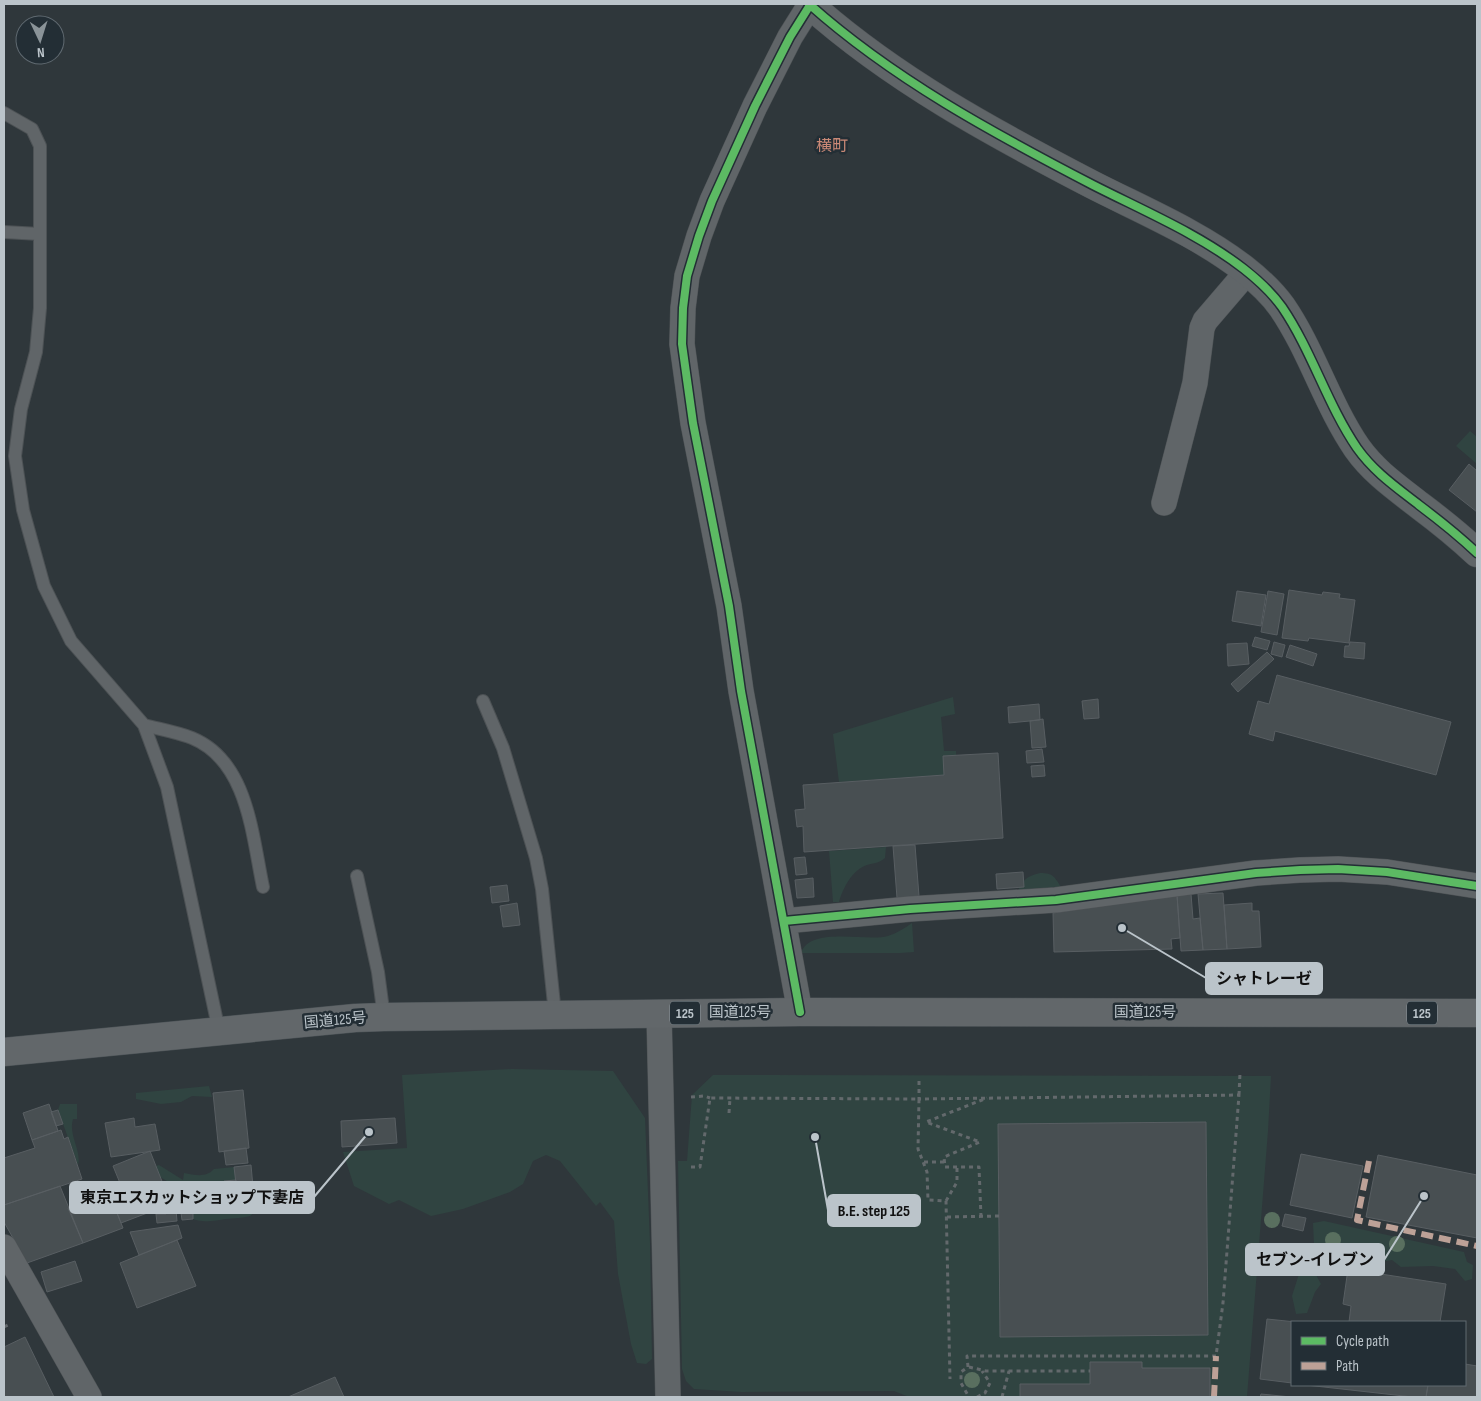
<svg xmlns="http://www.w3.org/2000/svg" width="1481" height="1401" viewBox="0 0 1481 1401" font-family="'Sofia Sans Condensed','Noto Sans JP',sans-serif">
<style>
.green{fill:#304441}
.building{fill:#484f52;stroke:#585e62}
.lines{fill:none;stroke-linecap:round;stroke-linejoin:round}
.service-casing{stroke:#4d5255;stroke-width:14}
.minor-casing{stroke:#4d5255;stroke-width:26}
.tertiary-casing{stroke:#4d5255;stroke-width:29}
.trunk-casing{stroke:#4c5357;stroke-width:29}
.path{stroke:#63696c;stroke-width:3;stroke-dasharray:4 4;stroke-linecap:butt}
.service{stroke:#606568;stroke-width:12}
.minor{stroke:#606568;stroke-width:25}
.tertiary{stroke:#606568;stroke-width:28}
.trunk{stroke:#62676a;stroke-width:28}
.quiet{stroke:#bda197;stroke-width:6;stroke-dasharray:12 6;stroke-linecap:butt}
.cycleway-casing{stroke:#232e35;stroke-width:11}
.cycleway{stroke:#5cba63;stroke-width:8}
.tree{fill:#596f5f}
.labels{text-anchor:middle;stroke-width:5;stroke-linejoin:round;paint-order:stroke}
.shield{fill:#232e35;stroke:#8d979d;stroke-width:1}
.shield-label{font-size:14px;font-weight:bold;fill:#bbc4ca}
.street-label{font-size:15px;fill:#bbc4ca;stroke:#232e35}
.neighbourhood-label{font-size:16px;fill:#ca8976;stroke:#232e35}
.leader{fill:none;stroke:#bbc4ca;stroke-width:2}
.callout-dot{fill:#bbc4ca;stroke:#232e35;stroke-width:2}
.callout{fill:#bbc4ca;stroke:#bbc4ca;stroke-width:2}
.callout-label{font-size:16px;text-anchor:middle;font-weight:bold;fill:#111}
</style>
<rect width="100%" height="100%" fill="#2f373b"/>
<path class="green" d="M 1470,431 L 1477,437 L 1477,464 L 1456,446 Z
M 953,697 L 955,714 L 941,717 L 944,751 L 956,751 L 956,755 L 944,775 L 839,782 L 833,734 Z
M 886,847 L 885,858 C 879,863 874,863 867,865 C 852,870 843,888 839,902 L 833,902 L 829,851 Z
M 1040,873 C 1054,873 1054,877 1062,888 L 1017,895 C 1020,881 1027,876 1040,873 Z
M 912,923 L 914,952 L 900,953 L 801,953 C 810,926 867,942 888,936 C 897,933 905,928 912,923 Z
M 512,1069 L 613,1071 L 645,1118 L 650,1243 L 652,1359 L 646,1364 L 637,1363 L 631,1344 L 618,1274 L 614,1221 L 600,1202 L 596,1206 L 560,1161 L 546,1155 L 533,1161 L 523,1184 L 510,1192 L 463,1209 L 431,1216 L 399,1200 L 389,1204 L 354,1186 L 343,1152 L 407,1148 L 402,1075 Z
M 713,1075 L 1271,1076 L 1268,1131 L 1247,1397 L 909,1397 L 894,1391 L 742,1392 L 694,1389 L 686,1381 L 682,1369 L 678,1161 L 687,1161 L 692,1095 Z
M 209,1086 L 212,1097 L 192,1096 L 181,1102 L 161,1104 L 136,1099 L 136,1093 Z
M 60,1104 L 77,1104 L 77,1119 L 73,1119 C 68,1135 82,1151 78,1165 L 58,1110 Z
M 159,1165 L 183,1180 L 184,1173 C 195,1175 206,1178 214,1169 L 234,1167 L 236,1180 L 224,1181 L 224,1184 L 235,1189 L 239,1196 L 242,1205 L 257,1205 L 258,1208 C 256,1211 253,1214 250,1216 C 243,1218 234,1218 226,1219 C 213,1221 182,1227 187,1204 L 191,1203 L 190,1197 L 185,1197 L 184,1191 L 160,1177 L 156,1166 Z
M 1324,1221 L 1464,1252 L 1467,1262 L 1473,1265 L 1472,1279 L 1465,1281 L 1455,1269 L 1433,1266 L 1401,1267 L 1392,1260 L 1376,1263 L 1356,1258 L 1345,1245 L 1330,1253 L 1335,1261 L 1329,1267 L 1316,1275 L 1321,1284 L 1315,1292 L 1307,1313 L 1296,1314 L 1292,1296 L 1304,1258 L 1314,1245 L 1313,1223 Z"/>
<path class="building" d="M 1469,464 L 1477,471 L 1477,512 L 1449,490 Z
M 1289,590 L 1322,595 L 1323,592 L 1340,594 L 1339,598 L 1355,600 L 1349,643 L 1309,638 L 1308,641 L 1282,638 Z
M 1237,591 L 1266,595 L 1261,626 L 1232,621 Z
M 1268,591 L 1284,594 L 1277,635 L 1261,632 Z
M 1255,637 L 1270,641 L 1267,650 L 1252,646 Z
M 1274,642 L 1285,645 L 1282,657 L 1271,654 Z
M 1350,642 L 1365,643 L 1364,659 L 1344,657 L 1345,646 L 1349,646 Z
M 1247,643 L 1249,664 L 1228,666 L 1227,644 Z
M 1290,645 L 1317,654 L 1313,666 L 1286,657 Z
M 1267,652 L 1274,659 L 1238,692 L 1231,684 Z
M 1277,675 L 1451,722 L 1436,775 L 1275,731 L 1273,741 L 1249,734 L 1258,701 L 1269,704 Z
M 1098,699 L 1099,718 L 1084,719 L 1082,701 Z
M 1039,704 L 1040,720 L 1009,723 L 1008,707 Z
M 1043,719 L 1046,747 L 1032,748 L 1030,721 Z
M 1042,749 L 1044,762 L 1027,763 L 1026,751 Z
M 998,753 L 1003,838 L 804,852 L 803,826 L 797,827 L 795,810 L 805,809 L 803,785 L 944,775 L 943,756 Z
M 1044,765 L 1045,776 L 1032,777 L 1031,766 Z
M 915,845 L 919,896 L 897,898 L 893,846 Z
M 805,857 L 807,874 L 796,875 L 794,858 Z
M 1023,872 L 1024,887 L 997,889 L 996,874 Z
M 813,878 L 814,897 L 797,898 L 795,880 Z
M 507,885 L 509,901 L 492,903 L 490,887 Z
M 1223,893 L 1227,949 L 1203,950 L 1198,894 Z
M 1191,894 L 1193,919 L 1200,918 L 1203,950 L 1181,951 L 1177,895 Z
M 1177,895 L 1180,938 L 1171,939 L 1172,949 L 1054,952 L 1053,913 Z
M 517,903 L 520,925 L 503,927 L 500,906 Z
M 1252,903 L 1252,911 L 1259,911 L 1261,947 L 1227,949 L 1224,905 Z
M 243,1090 L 249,1148 L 219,1152 L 213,1093 Z
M 49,1104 L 58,1131 L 32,1140 L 23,1113 Z
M 58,1110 L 63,1124 L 56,1126 L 51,1112 Z
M 134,1118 L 135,1127 L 155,1124 L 160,1150 L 111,1157 L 105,1123 Z
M 395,1118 L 397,1143 L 342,1147 L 341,1121 Z
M 1206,1122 L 1208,1335 L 1000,1337 L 998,1124 Z
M 61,1130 L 64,1139 L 68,1137 L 82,1179 L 4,1205 L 4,1158 L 35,1148 L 32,1140 Z
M 246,1148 L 248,1163 L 226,1165 L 224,1151 Z
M 150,1151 L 171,1204 L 121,1223 L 109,1193 L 122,1188 L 113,1166 Z
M 1301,1154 L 1363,1166 L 1352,1218 L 1290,1205 Z
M 1378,1155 L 1477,1175 L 1477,1238 L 1366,1217 Z
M 251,1165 L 254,1198 L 238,1200 L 234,1167 Z
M 236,1180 L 237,1193 L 225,1194 L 224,1181 Z
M 60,1186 L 83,1243 L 27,1263 L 4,1222 L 4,1205 Z
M 109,1193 L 123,1228 L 83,1243 L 68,1208 Z
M 176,1210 L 177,1221 L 157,1223 L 156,1214 L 166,1214 L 165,1211 Z
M 193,1212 L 193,1219 L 182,1220 L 181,1213 Z
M 1285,1214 L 1306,1218 L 1303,1231 L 1282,1226 Z
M 178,1225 L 182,1238 L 139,1255 L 130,1232 Z
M 177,1240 L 196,1286 L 137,1308 L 120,1263 Z
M 75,1261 L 82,1281 L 47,1292 L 41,1272 Z
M 1348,1269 L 1446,1284 L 1440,1322 L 1349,1322 L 1351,1306 L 1343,1304 Z
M 1267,1319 L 1296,1322 L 1292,1322 L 1292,1383 L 1260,1379 Z
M 25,1337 L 54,1397 L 4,1397 L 4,1347 Z
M 1090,1362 L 1142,1362 L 1142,1368 L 1210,1368 L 1210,1397 L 1020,1397 L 1020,1384 L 1090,1384 Z
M 1465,1364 L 1477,1366 L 1477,1397 L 1426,1397 L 1428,1385 L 1465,1385 Z
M 335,1377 L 344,1397 L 288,1397 Z
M 1306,1385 L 1428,1385 L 1426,1397 L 1413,1397 Z
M 1261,1394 L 1291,1397 L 1260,1397 Z"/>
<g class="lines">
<defs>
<path id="service" d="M 4,113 L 32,129 L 40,146 L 40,308 L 36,352 L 21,409 L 15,456 L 23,510 L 44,586 L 71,641 L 144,725 L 167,787 L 219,1031
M 4,232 L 40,234
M 483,701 L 503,748 L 536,858 L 542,889 L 555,1014
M 144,725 C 159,729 177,732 192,738 C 248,761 252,835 263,887
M 357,876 L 378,972 L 384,1017"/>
<path id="minor" d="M 1164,503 L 1195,383 L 1202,328 L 1205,321 L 1247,272
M 784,921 L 910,909 L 1056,900 L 1256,873 L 1300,870 L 1338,869 L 1387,872 L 1477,886
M 800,1012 L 741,691 L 729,606 L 693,423 L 682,344 L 683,308 L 687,276 L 699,236 L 712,201 L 755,106 L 790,37 L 810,5
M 659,1013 L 668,1397
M 4,1247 L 89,1397"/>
<path id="tertiary" d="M 809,4 C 893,79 993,133 1093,185 C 1144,211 1199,234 1244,269 C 1258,280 1272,293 1282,307 C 1312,351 1327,404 1357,448 C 1374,472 1396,487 1419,505 C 1439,520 1459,536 1477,553"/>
<path id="trunk" d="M 4,1052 L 355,1018 L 384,1017 L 800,1012 L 1477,1013"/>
</defs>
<use href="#service" class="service-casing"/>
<use href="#minor" class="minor-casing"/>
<use href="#tertiary" class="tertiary-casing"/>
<use href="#trunk" class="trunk-casing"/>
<path class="path" d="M 919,1081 L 919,1099 L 1239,1095 L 1223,1303 L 1216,1356 L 967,1356 L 968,1367 L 961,1372 L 961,1383 L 969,1397
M 1239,1095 L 1240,1073
M 691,1097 L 704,1096 L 710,1098
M 729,1113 L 730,1098
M 924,1162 L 945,1162
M 691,1167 L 700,1167 L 710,1098 L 919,1099 L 918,1149 L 927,1172 L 928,1200 L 946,1201 L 950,1379
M 946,1201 L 957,1182 L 957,1167
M 947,1217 L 1000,1216
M 981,1217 L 979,1167 L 945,1167 L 944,1157 L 980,1142 L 926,1122 L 987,1098
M 4,1327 L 10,1324
M 969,1367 L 986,1371 L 1090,1371
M 977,1397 L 985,1393 L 990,1383 L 982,1371
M 1002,1397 L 1009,1371"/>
<use href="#service" class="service"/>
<use href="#minor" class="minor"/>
<use href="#tertiary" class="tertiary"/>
<use href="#trunk" class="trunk"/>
<path class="quiet" d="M 1369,1161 L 1357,1220 L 1477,1246
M 1214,1397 L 1216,1356"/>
<defs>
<path id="cycleway" d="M 809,4 C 893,79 993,133 1093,185 C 1144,211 1199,234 1244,269 C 1258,280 1272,293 1282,307 C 1312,351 1327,404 1357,448 C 1374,472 1396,487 1419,505 C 1439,520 1459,536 1477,553
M 784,921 L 910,909 L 1056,900 L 1256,873 L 1300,870 L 1338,869 L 1387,872 L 1477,886
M 800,1012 L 741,691 L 729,606 L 693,423 L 682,344 L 683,308 L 687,276 L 699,236 L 712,201 L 755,106 L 790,37 L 810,5"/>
</defs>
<use href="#cycleway" class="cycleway-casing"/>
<use href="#cycleway" class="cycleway"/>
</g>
<g class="tree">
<circle cx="1272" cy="1220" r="8"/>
<circle cx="1333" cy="1240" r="8"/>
<circle cx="1397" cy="1244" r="8"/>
<circle cx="972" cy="1380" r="8"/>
</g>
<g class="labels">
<g class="shield">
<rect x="670" y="1001.5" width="30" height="23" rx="4"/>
<rect x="1407" y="1001.5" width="30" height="23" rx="4"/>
</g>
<g class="shield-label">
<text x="685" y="1018">125</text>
<text x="1422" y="1018">125</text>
</g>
<g class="street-label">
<text x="740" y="1017">国道125号</text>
<text x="1145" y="1017">国道125号</text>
<text transform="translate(335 1020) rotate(-5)" y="5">国道125号</text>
</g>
<g class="neighbourhood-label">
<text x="832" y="151">横町</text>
</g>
</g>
<path class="leader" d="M1122 928L1206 978M369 1132L314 1197M815 1137L828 1210M1424 1196L1384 1260"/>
<g class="callout-dot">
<circle cx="1122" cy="928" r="5"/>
<circle cx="369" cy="1132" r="5"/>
<circle cx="815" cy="1137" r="5"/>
<circle cx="1424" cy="1196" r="5"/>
</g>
<g class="callout">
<rect x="1206" y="963" width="116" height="31" rx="5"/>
<rect x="70" y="1182" width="244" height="31" rx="5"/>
<rect x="828" y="1195" width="92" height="31" rx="5"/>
<rect x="1246" y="1244" width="138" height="31" rx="5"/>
</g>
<g class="callout-label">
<text x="1264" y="984">シャトレーゼ</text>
<text x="192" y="1203">東京エスカットショップ下妻店</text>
<text x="874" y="1216">B.E. step 125</text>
<text x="1315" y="1265">セブン-イレブン</text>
</g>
<rect width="1481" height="1401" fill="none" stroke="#bbc4ca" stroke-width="10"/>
<rect x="1291" y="1321" width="175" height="65" fill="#232e35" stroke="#606a71"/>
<rect x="1301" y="1337" width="25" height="8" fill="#5cba63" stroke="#606a71"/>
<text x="1336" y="1346" font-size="15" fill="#bbc4ca">Cycle path</text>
<rect x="1301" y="1362" width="25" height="8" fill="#bda197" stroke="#606a71"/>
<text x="1336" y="1371" font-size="15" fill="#bbc4ca">Path</text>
<g transform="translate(40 40) rotate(176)"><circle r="24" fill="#232e35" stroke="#606a71"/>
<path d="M0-4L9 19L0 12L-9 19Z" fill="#8a9398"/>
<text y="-8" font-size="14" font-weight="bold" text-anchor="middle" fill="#bbc4ca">N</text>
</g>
</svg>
